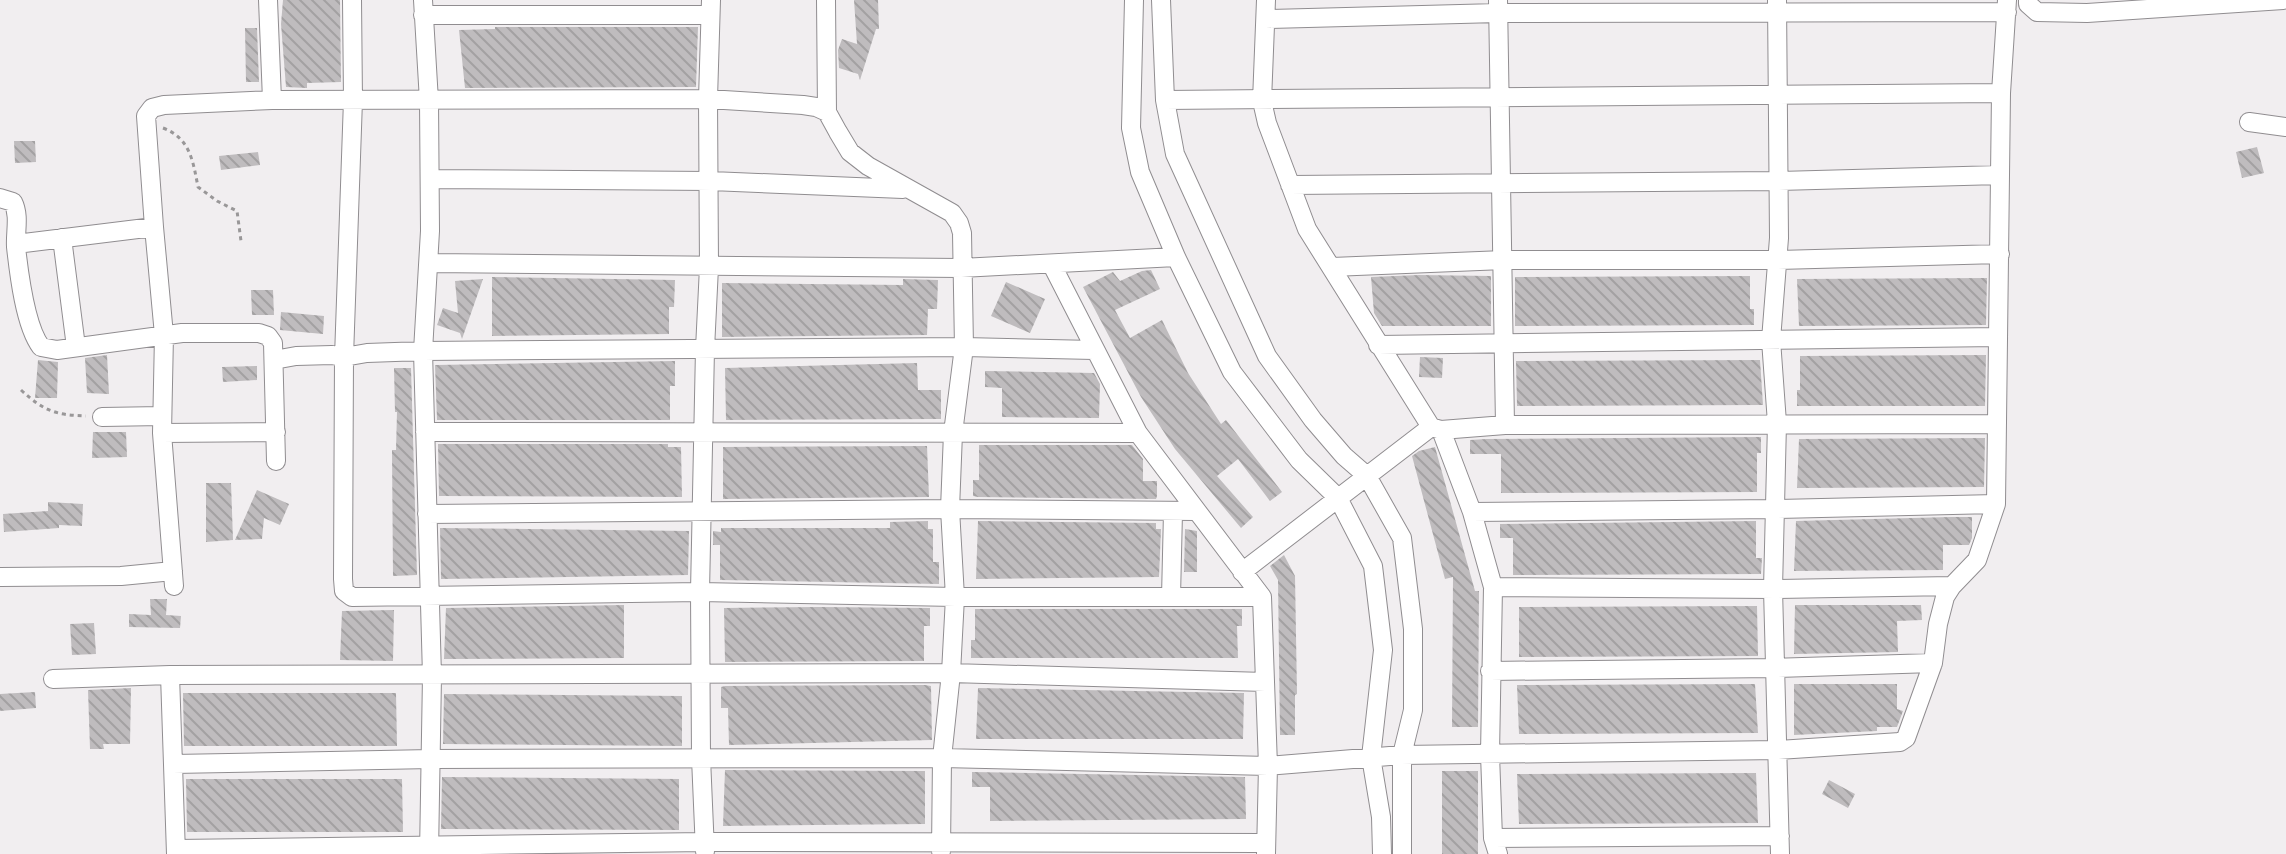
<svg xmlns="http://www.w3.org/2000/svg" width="2286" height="854" viewBox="0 0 2286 854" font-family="'Work Sans',sans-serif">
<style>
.building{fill:url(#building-back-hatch)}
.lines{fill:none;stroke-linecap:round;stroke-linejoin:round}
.minor-casing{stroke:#908d90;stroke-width:20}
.path{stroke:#999798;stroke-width:3;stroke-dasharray:4 4;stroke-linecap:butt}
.minor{stroke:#fff;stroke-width:18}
</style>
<defs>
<pattern id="building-back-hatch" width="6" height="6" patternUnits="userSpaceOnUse" patternTransform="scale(2)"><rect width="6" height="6" fill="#bfbcbe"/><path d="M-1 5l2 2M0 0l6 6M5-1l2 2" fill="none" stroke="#a3a1a2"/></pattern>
</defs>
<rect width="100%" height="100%" fill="#f1eef0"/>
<path class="building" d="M 283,0 L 340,0 L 341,82 L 307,83 L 307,88 L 286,87 L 281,24 Z
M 854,0 L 878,0 L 879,29 L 876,29 L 860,80 L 858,74 L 839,68 L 838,50 L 842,39 L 857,44 Z
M 495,27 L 698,27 L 696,87 L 465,88 L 459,30 L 495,29 Z
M 245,28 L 257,28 L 259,82 L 246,82 Z
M 14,141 L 35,141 L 36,162 L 15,163 Z
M 2257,147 L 2264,173 L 2242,178 L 2236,152 Z
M 258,152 L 260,165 L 221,170 L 219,156 Z
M 1151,270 L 1160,289 L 1115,310 L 1130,338 L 1162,320 L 1188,373 L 1221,424 L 1226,420 L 1282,492 L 1270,501 L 1238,459 L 1217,476 L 1253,517 L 1241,528 L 1175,449 L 1141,397 L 1083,287 L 1113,272 L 1120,281 L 1142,271 Z
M 1419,275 L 1491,276 L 1491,326 L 1382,326 L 1374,313 L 1371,277 Z
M 1750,276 L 1750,309 L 1754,309 L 1754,325 L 1515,326 L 1515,277 Z
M 492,277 L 675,280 L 674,307 L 669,307 L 669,334 L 492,336 Z
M 1987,278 L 1986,325 L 1799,326 L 1797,279 Z
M 483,279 L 462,339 L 460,333 L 437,325 L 443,308 L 458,313 L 455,281 Z
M 903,279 L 938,280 L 937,309 L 928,309 L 927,335 L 722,337 L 722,283 L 903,285 Z
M 1006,282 L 1045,299 L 1030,333 L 991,316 Z
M 251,290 L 273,290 L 274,315 L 252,315 Z
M 281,312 L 324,316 L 323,334 L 280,330 Z
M 107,355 L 109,394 L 87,393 L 85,358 Z
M 1986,355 L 1985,406 L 1797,406 L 1797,390 L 1800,390 L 1800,356 Z
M 1420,357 L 1443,358 L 1442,378 L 1419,377 Z
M 38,360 L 58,362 L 57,398 L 35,398 Z
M 1760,360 L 1763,405 L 1517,406 L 1516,361 Z
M 675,361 L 675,386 L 670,386 L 670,420 L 437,420 L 435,365 Z
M 917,363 L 918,390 L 941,390 L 941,419 L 726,420 L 725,368 Z
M 257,366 L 257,380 L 223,382 L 222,367 Z
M 394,368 L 411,368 L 417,575 L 393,576 L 392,450 L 396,450 L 397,412 L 395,412 Z
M 985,371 L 1094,373 L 1100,384 L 1099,418 L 1002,417 L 1002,388 L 985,387 Z
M 93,432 L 126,432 L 127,457 L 92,458 Z
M 1761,437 L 1761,453 L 1757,453 L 1757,492 L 1501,493 L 1501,454 L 1470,454 L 1470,440 L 1486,439 Z
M 1985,438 L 1984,487 L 1797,488 L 1799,439 Z
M 438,444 L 668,444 L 668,447 L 681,447 L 682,497 L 439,496 Z
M 979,445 L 1132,445 L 1143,459 L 1143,481 L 1157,481 L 1157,496 L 1156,499 L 978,497 L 973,496 L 973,480 L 979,480 Z
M 927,446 L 929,497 L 723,499 L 723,447 Z
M 1435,447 L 1475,591 L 1479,591 L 1478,727 L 1452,727 L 1453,577 L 1445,579 L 1412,456 L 1419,451 Z
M 206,483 L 231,483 L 233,540 L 206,542 Z
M 257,490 L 289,504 L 280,525 L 264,518 L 262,539 L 235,540 Z
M 48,502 L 83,504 L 82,526 L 59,525 L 59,528 L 4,532 L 3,514 L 48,511 Z
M 1951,517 L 1972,517 L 1972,538 L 1969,545 L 1943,545 L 1943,570 L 1794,571 L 1796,521 Z
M 928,521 L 928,529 L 933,529 L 933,562 L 939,562 L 939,584 L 720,580 L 720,545 L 713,545 L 713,531 L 721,532 L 721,528 L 890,528 L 890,522 Z
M 978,521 L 1156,523 L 1156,529 L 1161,529 L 1159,577 L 976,579 Z
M 1756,521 L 1756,558 L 1762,558 L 1761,574 L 1513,575 L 1513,538 L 1500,538 L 1500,524 Z
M 440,528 L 689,531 L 688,575 L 441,579 Z
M 1185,529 L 1197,531 L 1197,572 L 1184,572 Z
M 1284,555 L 1295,576 L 1297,694 L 1295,695 L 1295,735 L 1280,735 L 1278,580 L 1270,566 Z
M 150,599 L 167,599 L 166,615 L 181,616 L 180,628 L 129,627 L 129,614 L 151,615 Z
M 624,605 L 624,658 L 444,659 L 446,608 Z
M 1795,605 L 1921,605 L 1922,620 L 1897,621 L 1898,652 L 1794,654 Z
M 1757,606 L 1758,656 L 1519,657 L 1519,607 Z
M 819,607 L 930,608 L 930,626 L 924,626 L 924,661 L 725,662 L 724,608 Z
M 975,609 L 1242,609 L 1242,626 L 1237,626 L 1238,658 L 971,658 L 971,640 L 975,640 Z
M 394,610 L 393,661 L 340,660 L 342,611 Z
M 94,623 L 96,654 L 72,655 L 70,624 Z
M 1755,684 L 1758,733 L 1519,734 L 1517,685 Z
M 1794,684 L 1897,684 L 1897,709 L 1903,711 L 1897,727 L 1877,727 L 1877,731 L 1794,735 Z
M 925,685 L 931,686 L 932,740 L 729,745 L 728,708 L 721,708 L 721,687 L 725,686 Z
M 131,688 L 130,744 L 103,744 L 104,749 L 90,749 L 88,690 Z
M 978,688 L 1244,693 L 1243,739 L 976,739 Z
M 35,692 L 36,708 L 0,711 L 0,694 Z
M 183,693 L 396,693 L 397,746 L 184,746 Z
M 444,694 L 682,696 L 682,746 L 443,744 Z
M 725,770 L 925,771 L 925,824 L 723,826 Z
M 1442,771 L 1478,771 L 1478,854 L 1442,854 Z
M 972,772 L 1245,777 L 1246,819 L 990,821 L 990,787 L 972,787 Z
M 1756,773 L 1758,823 L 1519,824 L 1517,774 Z
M 442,777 L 679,779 L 679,830 L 441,829 Z
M 186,779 L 402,779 L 403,832 L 187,832 Z
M 1829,780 L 1855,794 L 1848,808 L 1822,794 Z"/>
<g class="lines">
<defs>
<path id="minor" d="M 268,0 L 272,100
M 352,0 L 353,100 L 344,357 L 343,579 L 344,591 L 352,597 L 700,592 L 955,597 L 1262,597
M 423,0 L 429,101 L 430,231 L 423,351 L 432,676 L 429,854
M 826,0 L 827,112 L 838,132 L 850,152 L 868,166 L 952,213 L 959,223 L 962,233 L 964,347 L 953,433 L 950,509 L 955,597 L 951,673 L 942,758 L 941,851
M 1134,0 L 1131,128 L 1140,172 L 1176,257 L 1232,372 L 1299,460 L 1338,498 L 1373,566 L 1383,650 L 1371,757 L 1381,817 L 1382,854
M 1161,0 L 1165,100 L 1175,154 L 1267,356 L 1313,420 L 1344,456 L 1367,476 L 1402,538 L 1413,629 L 1413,710 L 1402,755 L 1402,854
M 1266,0 L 1262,101 L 1267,123 L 1307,229 L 1431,427 L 1441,430 L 1472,512 L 1493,587 L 1490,754 L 1493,838 L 1498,854
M 1498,0 L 1505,425
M 1777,0 L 1779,238 L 1771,340 L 1777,423 L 1773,589 L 1780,854
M 2028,0 L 2028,4 L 2037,12 L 2087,13 L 2283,0
M 423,15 L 709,15
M 1266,19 L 1498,13 L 2007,12
M 1165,100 L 2001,93
M 2249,122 L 2286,127
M 430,179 L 711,181 L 903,189
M 1290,185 L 1779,181 L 2000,175
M 0,198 L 13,202 C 20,216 15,232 16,247 C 19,274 25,326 41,347 L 57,350 L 182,333 L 259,333 L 268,336 L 273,343 L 276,461
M 154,227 L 164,335 L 162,433 L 174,586
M 62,238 L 76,347
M 16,244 L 154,227 L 146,116 L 152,108 L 164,105 L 272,100 L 708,99 L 803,105 L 816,107 L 827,112
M 429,263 L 961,268 L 1176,257
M 1052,265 L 1138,433 L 1262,597 L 1268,766 L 1266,854
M 1332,267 L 1504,260 L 1778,260 L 2000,254
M 1378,345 L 1998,337
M 274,360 L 296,356 L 332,355 L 344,357 L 367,353 L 423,351 L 964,347 L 1094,350
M 102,417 L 162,416
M 1441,430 L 1505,425 L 1997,424
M 425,432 L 1138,433
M 162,433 L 276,432
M 1472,512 L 1775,509 L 1996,504
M 427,514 L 950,509 L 1196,511
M 1242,572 L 1431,427
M 0,577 L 121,576 L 173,571
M 1493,587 L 1773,589 L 1952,586
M 1171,597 L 1173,512
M 1490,671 L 1774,668 L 1933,663
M 170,675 L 176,854
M 53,679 L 170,675 L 951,673 L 1265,682
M 173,764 L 431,759 L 942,758 L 1268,766 L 1402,755 L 1778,750 L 1900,742 L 1906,738 L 1933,663 L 1938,624 L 1945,597 L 1952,586 L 1977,560 L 1996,504 L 2001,93 L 2007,0
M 1493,838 L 1780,836
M 176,849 L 705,842 L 1265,843
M 705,851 L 701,758 L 700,592 L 705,349 L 709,267 L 708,99 L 711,0"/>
</defs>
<use href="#minor" class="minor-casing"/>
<path class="path" d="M 163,128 C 190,138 193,161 198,187 L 217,201 L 237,211 L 241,241
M 21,390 C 44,411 55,415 86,416"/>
<use href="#minor" class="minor"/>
</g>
</svg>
